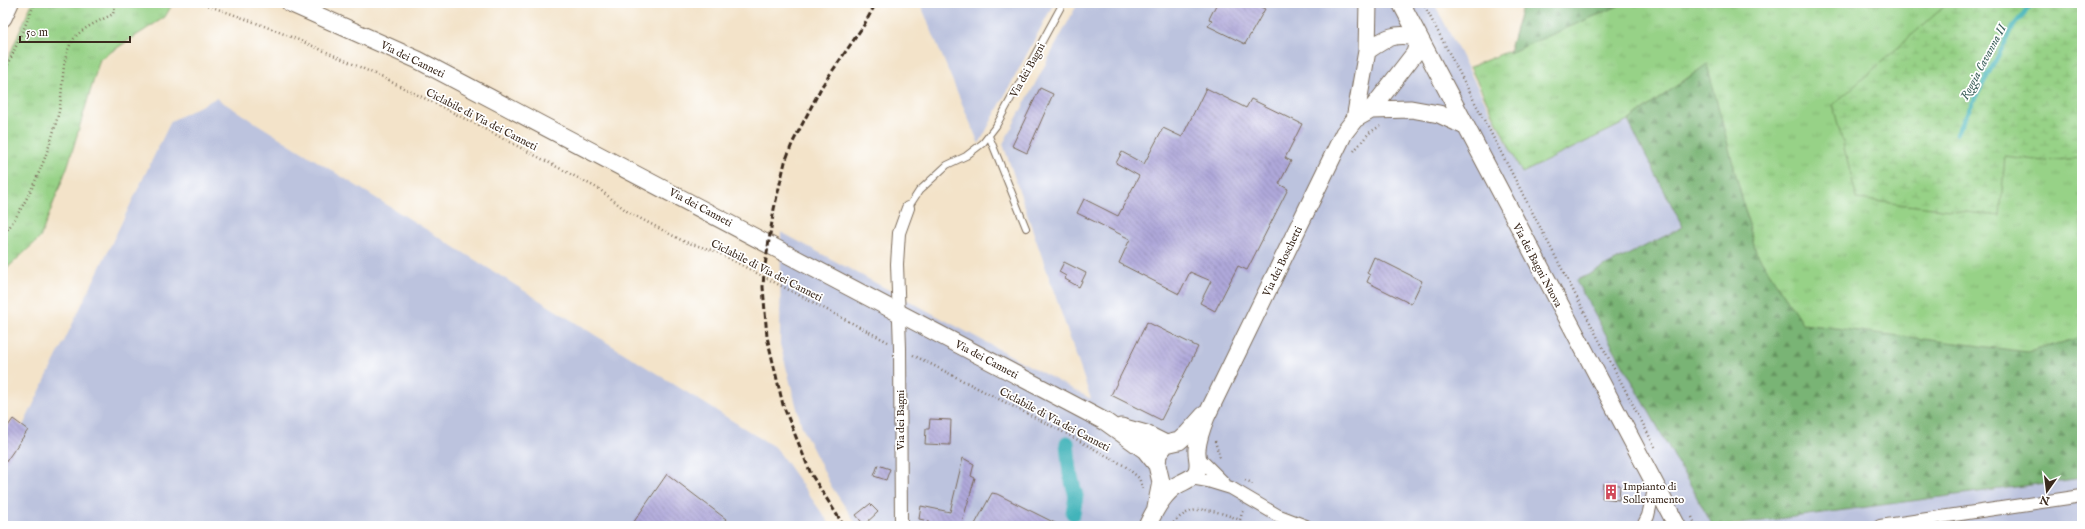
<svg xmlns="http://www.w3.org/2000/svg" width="2085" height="529" viewBox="0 0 2085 529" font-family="'IM FELL English',serif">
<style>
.industrial{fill:#bcc3de}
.grass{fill:url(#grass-tufts);stroke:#697e52}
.forest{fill:url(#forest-firs);stroke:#5a6f49}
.wetland{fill:url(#wetland-marsh);stroke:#697e52}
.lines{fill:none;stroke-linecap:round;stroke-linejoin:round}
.stream{stroke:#43b4ba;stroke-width:4.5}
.canal{stroke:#43b4ba;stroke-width:15}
.building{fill:url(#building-back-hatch)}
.lane-casing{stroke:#7b6b5a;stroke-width:8}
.street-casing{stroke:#7b6b5a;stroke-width:14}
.secondary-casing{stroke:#7b6b5a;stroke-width:19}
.path{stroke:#7b6b5a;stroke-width:2.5;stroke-dasharray:1 3;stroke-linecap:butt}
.lane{stroke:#fff;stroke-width:6}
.street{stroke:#fff;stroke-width:12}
.secondary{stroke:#fff;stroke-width:17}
.rail{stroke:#3b2a1e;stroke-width:3;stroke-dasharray:6 3;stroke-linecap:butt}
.labels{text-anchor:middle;stroke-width:3.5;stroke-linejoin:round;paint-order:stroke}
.street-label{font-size:11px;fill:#3b2a1e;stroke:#fff}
.poi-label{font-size:11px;fill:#3b2a1e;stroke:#fff;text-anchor:start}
.water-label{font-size:12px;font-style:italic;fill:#3e615c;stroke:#fff}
</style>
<defs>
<pattern id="grass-tufts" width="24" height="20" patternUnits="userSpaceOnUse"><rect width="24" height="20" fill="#97d287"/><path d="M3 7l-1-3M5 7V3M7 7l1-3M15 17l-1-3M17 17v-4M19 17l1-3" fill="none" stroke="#83b474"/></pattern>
<pattern id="forest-firs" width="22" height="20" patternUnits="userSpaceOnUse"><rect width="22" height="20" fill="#79b474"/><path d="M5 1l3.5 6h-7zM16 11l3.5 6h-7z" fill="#64935f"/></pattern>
<pattern id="wetland-marsh" width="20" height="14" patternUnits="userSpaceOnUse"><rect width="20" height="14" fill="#97d287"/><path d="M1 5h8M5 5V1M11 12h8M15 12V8" fill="none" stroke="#83b474"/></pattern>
<pattern id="building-back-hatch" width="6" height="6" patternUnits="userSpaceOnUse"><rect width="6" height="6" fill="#afa8da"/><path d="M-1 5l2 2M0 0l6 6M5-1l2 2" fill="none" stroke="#9089b0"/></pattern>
</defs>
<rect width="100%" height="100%" fill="#fff"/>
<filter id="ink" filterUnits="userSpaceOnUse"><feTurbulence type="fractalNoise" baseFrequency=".025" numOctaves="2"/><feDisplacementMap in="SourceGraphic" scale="8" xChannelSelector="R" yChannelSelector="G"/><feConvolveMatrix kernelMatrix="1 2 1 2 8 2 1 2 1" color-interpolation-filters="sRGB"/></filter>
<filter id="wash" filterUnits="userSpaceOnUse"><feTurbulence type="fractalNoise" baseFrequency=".012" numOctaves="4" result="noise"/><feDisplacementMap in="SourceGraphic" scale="16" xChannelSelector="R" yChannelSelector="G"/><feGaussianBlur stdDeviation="0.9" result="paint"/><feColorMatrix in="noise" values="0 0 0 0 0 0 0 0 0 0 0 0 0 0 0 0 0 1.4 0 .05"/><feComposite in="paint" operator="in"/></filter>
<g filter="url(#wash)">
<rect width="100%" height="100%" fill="#f3e3c9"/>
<path class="industrial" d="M 920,3 L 1054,3 L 979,144 Z
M 1078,3 L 1434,3 L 1522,173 L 1628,121 L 1683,227 L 1576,281 L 1713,526 L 858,526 L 831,486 L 802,427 L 780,344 L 781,232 L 1091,399 L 1003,144 Z
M 216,98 L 776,448 L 831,526 L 3,526 L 3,467 L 171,121 Z
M 2082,478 L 2082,526 L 1726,526 Z"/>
<path class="grass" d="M 32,3 L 173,3 L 165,17 L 100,59 L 68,165 L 40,238 L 3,272 L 3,70 Z
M 1625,3 L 2082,3 L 2082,453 L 1802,423 L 1696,72 L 1628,121 L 1522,173 L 1470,67 Z"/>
<path class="forest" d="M 1523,3 L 1625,3 L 1509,53 Z
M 1707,64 L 1756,252 L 1803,324 L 2028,352 L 2082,337 L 2082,478 L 1726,526 L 1713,526 L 1576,281 L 1683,227 L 1628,121 Z"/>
<path class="wetland" d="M 1948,3 L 2082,3 L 2082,158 L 2043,161 L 2005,156 L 2000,216 L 1857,199 L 1833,105 Z"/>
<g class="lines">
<path class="stream" d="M 1956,134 L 2015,24 L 2033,3"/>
<path class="canal" d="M 1067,443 L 1070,474 L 1076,496 L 1073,513"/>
</g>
<g id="blocks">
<path class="building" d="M 1217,3 L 1252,3 L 1265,9 L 1245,44 L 1208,26 L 1212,20 L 1209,19 Z
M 1040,88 L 1053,94 L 1027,153 L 1012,146 Z
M 1206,88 L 1246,108 L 1251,99 L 1302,124 L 1285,158 L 1291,161 L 1279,184 L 1288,189 L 1247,270 L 1238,266 L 1215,311 L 1200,303 L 1211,281 L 1190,272 L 1179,294 L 1119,263 L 1130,239 L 1077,213 L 1084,199 L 1118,216 L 1139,176 L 1116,163 L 1122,152 L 1144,164 L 1163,128 L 1182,137 Z
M 1374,257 L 1422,281 L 1411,304 L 1367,282 L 1370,275 L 1367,273 Z
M 1064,262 L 1086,273 L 1079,287 L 1065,279 L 1066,276 L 1059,272 Z
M 1147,322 L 1198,347 L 1161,420 L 1111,395 Z
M 13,419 L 28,430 L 3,466 L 3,433 Z
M 930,419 L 951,420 L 950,445 L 925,444 L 926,429 L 929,429 Z
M 963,458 L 974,464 L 971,476 L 975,478 L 961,526 L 928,526 L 929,521 L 919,519 L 921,506 L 950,512 Z
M 878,465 L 890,469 L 886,480 L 874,476 Z
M 667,474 L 726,519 L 721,526 L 631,526 Z
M 1603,484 L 1620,485 L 1619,500 L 1602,498 Z
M 992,493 L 997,494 L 1061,526 L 974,526 Z
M 870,504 L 878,512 L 864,525 L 856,515 Z"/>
</g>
</g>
<g filter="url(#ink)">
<use href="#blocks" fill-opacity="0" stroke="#7b6b5a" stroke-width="1"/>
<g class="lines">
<defs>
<path id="lane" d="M 989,136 L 1026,228
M 908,208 L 919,191 L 947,165 L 966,156 L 983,143 L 996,126 L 1063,3"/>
<path id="street" d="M 1199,458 L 1224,483
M 1191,478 L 1208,481 L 1231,488 L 1277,515 L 1306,526
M 901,526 L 900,348 L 897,264 L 899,233 L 908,208
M 1643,526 L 1648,516 L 1655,485
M 1880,526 L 2082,496"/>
<path id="secondary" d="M 290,3 L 418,60 L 1106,422 L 1145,450 L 1157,465
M 1401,3 L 1677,526
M 3,18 L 10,3
M 1367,51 C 1387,37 1395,32 1419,38
M 1371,110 L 1411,109 L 1439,114 L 1465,126
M 1355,119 L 1371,110 L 1415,53 L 1419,38
M 1121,427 L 1146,434 L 1166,444
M 1156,507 L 1161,482 L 1157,465 L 1158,454 L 1166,444 L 1179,441 L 1187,434 L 1204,415
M 1147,526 C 1154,512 1161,498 1173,488 C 1180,482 1190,481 1196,473 C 1201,464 1196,458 1197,449 C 1198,438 1202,427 1206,417 L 1344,133 L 1355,119 L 1367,51 L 1368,3"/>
</defs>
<use href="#lane" class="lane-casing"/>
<use href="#street" class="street-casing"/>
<use href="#secondary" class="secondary-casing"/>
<path class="path" d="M 200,3 C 340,49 469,121 599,189 L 628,212 L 685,242 L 715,251 L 888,342
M 1423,3 L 1656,449
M 3,76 L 35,3
M 1354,151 L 1369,133 L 1380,126
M 3,236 C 29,201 48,157 58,115 C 64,92 60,64 71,43 C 78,29 100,21 113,14 L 115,6 L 110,3
M 913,355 L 1067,434 L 1125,466 L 1139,478 L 1143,489
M 1215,441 L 1220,459
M 1245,480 L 1252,483 L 1251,485
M 1692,517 L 1696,526
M 1171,526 C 1190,501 1215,510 1240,520 L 1243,509"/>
<use href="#lane" class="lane"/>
<use href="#street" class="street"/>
<use href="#secondary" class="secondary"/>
<path class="rail" d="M 844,526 L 811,474 L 783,405 L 767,337 L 763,287 L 764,272 L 774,209 L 785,162 L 792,144 L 822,86 L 864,25 L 876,3"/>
</g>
</g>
<defs>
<symbol id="building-bare" viewBox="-9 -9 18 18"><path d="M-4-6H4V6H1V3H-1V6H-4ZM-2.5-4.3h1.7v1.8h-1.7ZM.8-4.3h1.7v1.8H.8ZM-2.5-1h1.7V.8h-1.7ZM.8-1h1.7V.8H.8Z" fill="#d1495b" stroke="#fff" stroke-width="2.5" paint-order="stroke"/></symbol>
</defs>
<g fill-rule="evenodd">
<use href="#building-bare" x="1600" y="481" width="22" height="22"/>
</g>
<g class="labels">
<g class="street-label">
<text transform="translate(413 59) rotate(26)" y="4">Via dei Canneti</text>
<text transform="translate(1027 70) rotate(-61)" y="4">Via dei Bagni</text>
<text transform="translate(482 119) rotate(27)" y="4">Ciclabile di Via dei Canneti</text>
<text transform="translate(701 207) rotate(28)" y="4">Via dei Canneti</text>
<text transform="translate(1282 261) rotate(-64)" y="4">Via dei Boschetti</text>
<text transform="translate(1538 265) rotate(62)" y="4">Via dei Bagni Nuova</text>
<text transform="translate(767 270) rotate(27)" y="4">Ciclabile di Via dei Canneti</text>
<text transform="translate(987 359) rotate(28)" y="4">Via dei Canneti</text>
<text transform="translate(1055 419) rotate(28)" y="4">Ciclabile di Via dei Canneti</text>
<text transform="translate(900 420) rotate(-90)" y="4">Via dei Bagni</text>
</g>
<g class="poi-label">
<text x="1623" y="490">Impianto di<tspan x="1623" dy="13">Sollevamento</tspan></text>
</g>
<g class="water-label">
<text transform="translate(1983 62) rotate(-62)" y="4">Roggia Cavanna II</text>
</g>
</g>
<rect width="2085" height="529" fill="none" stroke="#fff" stroke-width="16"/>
<g transform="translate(2047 491) rotate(194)" stroke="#ffffff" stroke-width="3" paint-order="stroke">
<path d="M0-3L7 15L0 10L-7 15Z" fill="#3b2a1e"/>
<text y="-6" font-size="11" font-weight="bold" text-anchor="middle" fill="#3b2a1e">N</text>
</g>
<path d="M20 36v6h110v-6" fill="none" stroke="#3b2a1e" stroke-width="2"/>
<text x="26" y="36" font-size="12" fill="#3b2a1e" stroke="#ffffff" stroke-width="3" paint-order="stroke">50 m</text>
</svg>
